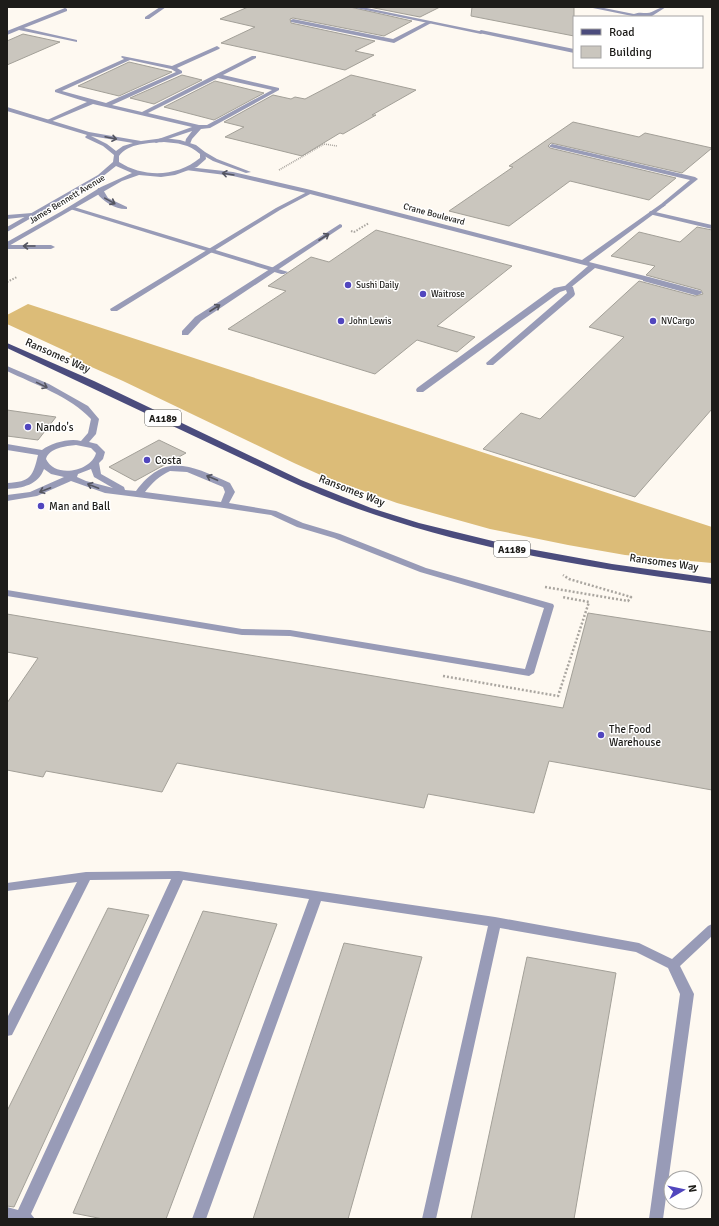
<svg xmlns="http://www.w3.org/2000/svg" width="719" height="1226" viewBox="0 0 719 1226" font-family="Signika,sans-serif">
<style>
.forest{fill:#dcbc78}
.building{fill:#cac6be;stroke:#a3a098}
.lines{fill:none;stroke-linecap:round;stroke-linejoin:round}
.path-far2{stroke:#aaa6a0;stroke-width:1.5;stroke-dasharray:1 1;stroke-linecap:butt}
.path-far1{stroke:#aaa6a0;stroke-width:2;stroke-dasharray:1.5 1.5;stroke-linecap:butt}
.path{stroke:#aaa6a0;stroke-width:2.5;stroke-dasharray:2 2;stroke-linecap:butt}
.service{fill:#989bb7;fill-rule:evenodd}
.pedestrian{fill:#989bb7;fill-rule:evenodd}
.minor{fill:#989bb7;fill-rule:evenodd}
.tertiary{fill:#989bb7;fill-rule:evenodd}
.primary{fill:#4b4c7d;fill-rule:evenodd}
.oneway{stroke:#545560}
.poi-dot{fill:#5146be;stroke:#fff;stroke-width:1.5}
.labels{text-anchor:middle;stroke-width:3;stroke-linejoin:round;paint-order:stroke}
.far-street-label{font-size:9px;fill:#1d1c19;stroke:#fff}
.far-poi-label{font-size:9px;fill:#1d1c19;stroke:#fff;text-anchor:start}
.shield{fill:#fff;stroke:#61605e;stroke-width:1}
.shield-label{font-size:10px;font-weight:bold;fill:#1d1c19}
.street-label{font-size:11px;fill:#1d1c19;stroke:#fff}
.poi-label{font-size:11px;fill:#1d1c19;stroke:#fff;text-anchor:start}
</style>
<rect width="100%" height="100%" fill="#fef9f1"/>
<path class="forest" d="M 28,304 L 712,527 L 712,563 L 625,555 L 568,545 L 490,529 L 397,503 L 325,477 L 294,463 L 123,381 L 69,357 L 72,354 L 7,324 L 7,315 Z"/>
<path class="building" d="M 248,7 L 350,7 L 412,21 L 384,36 L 293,18 L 290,19 L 291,23 L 375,41 L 355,51 L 374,55 L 345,70 L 221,43 L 255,27 L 220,19 Z
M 369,7 L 440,7 L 420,17 Z
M 472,7 L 574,7 L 574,36 L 471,16 Z
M 23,34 L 60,42 L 7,65 L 7,41 Z
M 129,62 L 172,72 L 119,96 L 78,86 Z
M 182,75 L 202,80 L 154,104 L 130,98 Z
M 351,75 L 416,90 L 372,115 L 376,115 L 343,134 L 340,133 L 302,156 L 225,137 L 244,127 L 224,122 L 273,95 L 291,99 L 295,97 L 305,99 Z
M 215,81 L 264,93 L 214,120 L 164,107 Z
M 573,122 L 639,137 L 645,133 L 712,148 L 682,173 L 551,143 L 548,146 L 550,148 L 676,178 L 649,200 L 570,181 L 509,226 L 449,211 L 513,167 L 509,166 Z
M 697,227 L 712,230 L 712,409 L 635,497 L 483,449 L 521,413 L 540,419 L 624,337 L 589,327 L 639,281 L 695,296 L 703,294 L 701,290 L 646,275 L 655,266 L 611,256 L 639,232 L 680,242 Z
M 376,230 L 512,266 L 437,326 L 475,337 L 457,352 L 417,340 L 375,374 L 228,329 L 286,291 L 268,286 L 311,257 L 329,262 Z
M 7,410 L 56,417 L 38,440 L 7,436 Z
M 159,440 L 186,453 L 135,481 L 109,467 Z
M 588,613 L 712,632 L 712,790 L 549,761 L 534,813 L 428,794 L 424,808 L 177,763 L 162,792 L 46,771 L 43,777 L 7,770 L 7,703 L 38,658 L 7,652 L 7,614 L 563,708 Z
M 108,908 L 149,915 L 14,1207 L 7,1206 L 7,1111 Z
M 203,911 L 277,924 L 166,1219 L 103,1219 L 73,1213 Z
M 344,943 L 422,957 L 348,1219 L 253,1219 Z
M 527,957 L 616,973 L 574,1219 L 471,1219 Z"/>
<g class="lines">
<path class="path-far2" d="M 279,170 L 324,144 L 337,146"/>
<path class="path-far1" d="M 351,231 L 354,232 L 369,223
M 7,282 L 17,277"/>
<path class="path" d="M 545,587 L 628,601 L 631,597 L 569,579 L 563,575
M 443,676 L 558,696 L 589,602 L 562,597"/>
<path class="service" d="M 160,7 L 166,7 L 149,19 L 145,19 L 145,17 Z
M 588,7 L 599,7 L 634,14 C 639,12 642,13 647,13 C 654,13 657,7 666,7 L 652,16 L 637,17 Z
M 65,8 L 67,9 L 67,11 L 24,28 L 77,40 L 77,42 L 19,30 L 7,35 L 7,31 Z
M 293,19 L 393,39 L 428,21 L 433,22 L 394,43 L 291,22 L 291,20 Z
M 481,30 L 574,49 L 574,53 L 479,33 L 478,32 Z
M 217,46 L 220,48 L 219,49 L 177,68 L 182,71 L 182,73 L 112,105 L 142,112 L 252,56 L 256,56 L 256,58 L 223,75 L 279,88 L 279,90 L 210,128 L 201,129 L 192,139 L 190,144 L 185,143 L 186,139 L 192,131 L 156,143 L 153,141 L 192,127 L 93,104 L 50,122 L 45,121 L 87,102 L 55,92 L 55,90 L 124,59 L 121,57 L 122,56 L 172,66 ZM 130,60 L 171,69 L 176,72 L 106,103 L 62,91 ZM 218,78 L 272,90 L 207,125 L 199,125 L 148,113 Z
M 552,144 L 695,177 L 698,179 L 663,207 L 661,206 L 661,204 L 690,180 L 550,147 L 549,146 Z
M 98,188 L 102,188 L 108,198 L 127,207 L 127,209 C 117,210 103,202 97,193 Z
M 309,191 L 314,192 L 280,210 L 117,311 L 111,311 L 110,309 L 276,208 Z
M 651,211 L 712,225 L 712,229 L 649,214 L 649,212 Z
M 32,213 L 34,214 L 34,216 L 7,219 L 7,215 Z
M 340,224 L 342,225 L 342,227 L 201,321 L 188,335 L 182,335 L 182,331 L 195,317 Z
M 7,245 L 51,245 L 55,247 L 51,249 L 7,249 Z
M 643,277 L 649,277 L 701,291 L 702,293 L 698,295 L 695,295 L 643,281 Z
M 569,285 L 573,287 L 575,294 L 574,296 L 493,365 L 487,365 L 486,363 L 567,293 L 566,290 L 560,292 L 423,392 L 417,392 L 416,390 L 417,388 L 554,288 Z
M 7,366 L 49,384 L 88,406 L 99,419 L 96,434 L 89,442 L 97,444 L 105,452 L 103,459 L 99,463 L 101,474 L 124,487 L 125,490 L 136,491 C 166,451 191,466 230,483 L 235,492 L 229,503 L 276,511 L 303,523 L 340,534 L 426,568 L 553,604 L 554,606 L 534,673 L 529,676 L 290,636 L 242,635 L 7,596 L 7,590 L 242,629 L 290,630 L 525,669 L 544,608 L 420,572 L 334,538 L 297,527 L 271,515 L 224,508 L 105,493 L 71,481 L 37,496 L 7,501 L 7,495 L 30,492 L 64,477 L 51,474 L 44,469 C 38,485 23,488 7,489 L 7,483 C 31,482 33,476 38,455 L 7,450 L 7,444 L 42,450 C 52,443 69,438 81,441 L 88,433 L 91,419 C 71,397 34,384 7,371 ZM 76,445 L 91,448 L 96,453 C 92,471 55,479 46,459 C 49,448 66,446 76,445 ZM 91,469 L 94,477 L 113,488 L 86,481 L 77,477 L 78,474 ZM 170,471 L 187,472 L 223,487 L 225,492 L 221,502 L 145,492 C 152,483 159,476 170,471 Z
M 179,871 L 495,917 L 639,943 L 672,959 L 708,926 L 712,924 L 712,936 L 680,966 L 694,994 L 663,1219 L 649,1219 L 680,994 L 668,968 L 636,952 L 500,928 L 436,1219 L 422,1219 L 488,926 L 321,901 L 206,1219 L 192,1219 L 309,899 L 183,880 L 31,1214 L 35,1219 L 7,1219 L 7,1207 L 18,1210 L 171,879 L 90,880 L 12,1035 L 7,1036 L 7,1018 L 77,882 L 7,891 L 7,883 L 86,872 Z"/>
<path class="pedestrian" d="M 70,207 L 74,207 L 288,272 L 284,274 L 281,274 L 70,209 Z"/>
<path class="minor" d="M 351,7 L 362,7 L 484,32 L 481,34 Z
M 201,152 L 205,152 L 217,159 L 251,172 L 246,173 L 213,161 L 201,154 Z
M 188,167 L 233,172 L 311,190 L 582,260 L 661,204 L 666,205 L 589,262 L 649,277 L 649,281 L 646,281 L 595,268 L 569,289 L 565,287 L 566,285 L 588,266 L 310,194 L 233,176 L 186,170 L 185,169 Z"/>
<path class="tertiary" d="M 7,107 L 89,132 L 141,141 L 164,138 L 180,140 L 196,145 L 205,152 L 206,159 L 197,167 L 175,175 L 161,177 L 139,175 L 122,181 L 7,247 L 7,242 L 62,211 L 101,187 L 132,173 L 116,166 L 102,177 L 7,232 L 7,227 L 98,175 L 113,162 L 114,155 L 103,146 L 86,138 L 85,137 L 87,135 L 7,111 ZM 91,136 L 133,143 L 123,146 L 116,151 L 107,144 ZM 164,142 C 177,143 189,144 200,154 L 200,158 C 177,177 144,178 119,162 L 119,156 C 128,143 150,143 164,142 Z"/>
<path class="primary" d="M 7,343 L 94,381 L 301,480 L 371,508 L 419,523 L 513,546 L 612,564 L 712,578 L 712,584 C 566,565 417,541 283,478 L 7,348 Z"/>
</g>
<defs><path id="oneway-shaft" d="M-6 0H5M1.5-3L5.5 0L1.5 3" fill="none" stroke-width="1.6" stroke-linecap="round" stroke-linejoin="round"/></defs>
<g class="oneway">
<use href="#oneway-shaft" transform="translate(111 138) rotate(12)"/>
<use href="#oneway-shaft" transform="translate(228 174) rotate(-171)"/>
<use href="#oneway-shaft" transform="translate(110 201) rotate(29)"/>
<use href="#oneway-shaft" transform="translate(324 237) rotate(-33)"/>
<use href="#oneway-shaft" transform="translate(29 246) rotate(180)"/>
<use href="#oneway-shaft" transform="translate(215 308) rotate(-33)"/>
<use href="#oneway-shaft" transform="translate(42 385) rotate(26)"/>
<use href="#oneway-shaft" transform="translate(212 478) rotate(-157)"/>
<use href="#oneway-shaft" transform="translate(93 486) rotate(-159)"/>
<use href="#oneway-shaft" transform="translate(45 490) rotate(159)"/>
</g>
<g class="poi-dot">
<circle cx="348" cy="285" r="4"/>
<circle cx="423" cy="294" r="4"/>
<circle cx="341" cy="321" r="4"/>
<circle cx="653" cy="321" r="4"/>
<circle cx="28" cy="427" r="4"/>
<circle cx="147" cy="460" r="4"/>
<circle cx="41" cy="506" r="4"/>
<circle cx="601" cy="735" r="4"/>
</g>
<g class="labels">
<g class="far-street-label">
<text transform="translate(67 199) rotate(-31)" y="3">James Bennett Avenue</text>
<text transform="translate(434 214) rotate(15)" y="3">Crane Boulevard</text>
</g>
<g class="far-poi-label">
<text x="356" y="288">Sushi Daily</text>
<text x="431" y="297">Waitrose</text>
<text x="349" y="324">John Lewis</text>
<text x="661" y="324">NVCargo</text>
</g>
<g class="shield">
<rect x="145" y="410" width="36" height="16" rx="3"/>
<rect x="494" y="541" width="36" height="16" rx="3"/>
</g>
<g class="shield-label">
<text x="163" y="422">A1189</text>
<text x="512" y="553">A1189</text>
</g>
<g class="street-label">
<text transform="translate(58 355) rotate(24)" y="4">Ransomes Way</text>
<text transform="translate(352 490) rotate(21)" y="4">Ransomes Way</text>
<text transform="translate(664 562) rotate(8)" y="4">Ransomes Way</text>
</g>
<g class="poi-label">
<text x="36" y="431">Nando's</text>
<text x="155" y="464">Costa</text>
<text x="49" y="510">Man and Ball</text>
<text x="609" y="733">The Food<tspan x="609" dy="13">Warehouse</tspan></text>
</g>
</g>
<rect width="719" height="1226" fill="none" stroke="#1d1c19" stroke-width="16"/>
<rect x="573" y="16" width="130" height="52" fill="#ffffff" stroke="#a5a4a3"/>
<rect x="581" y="29" width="20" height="6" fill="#4b4c7d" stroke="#a5a4a3"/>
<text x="609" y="36" font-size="12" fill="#1d1c19">Road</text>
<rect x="581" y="46" width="20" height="12" fill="#cac6be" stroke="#a5a4a3"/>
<text x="609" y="56" font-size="12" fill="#1d1c19">Building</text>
<g transform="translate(683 1190) rotate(81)"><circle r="19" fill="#ffffff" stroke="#a5a4a3"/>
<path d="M0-3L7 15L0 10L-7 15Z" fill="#5146be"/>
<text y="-6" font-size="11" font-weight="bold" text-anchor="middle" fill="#1d1c19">N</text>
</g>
</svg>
